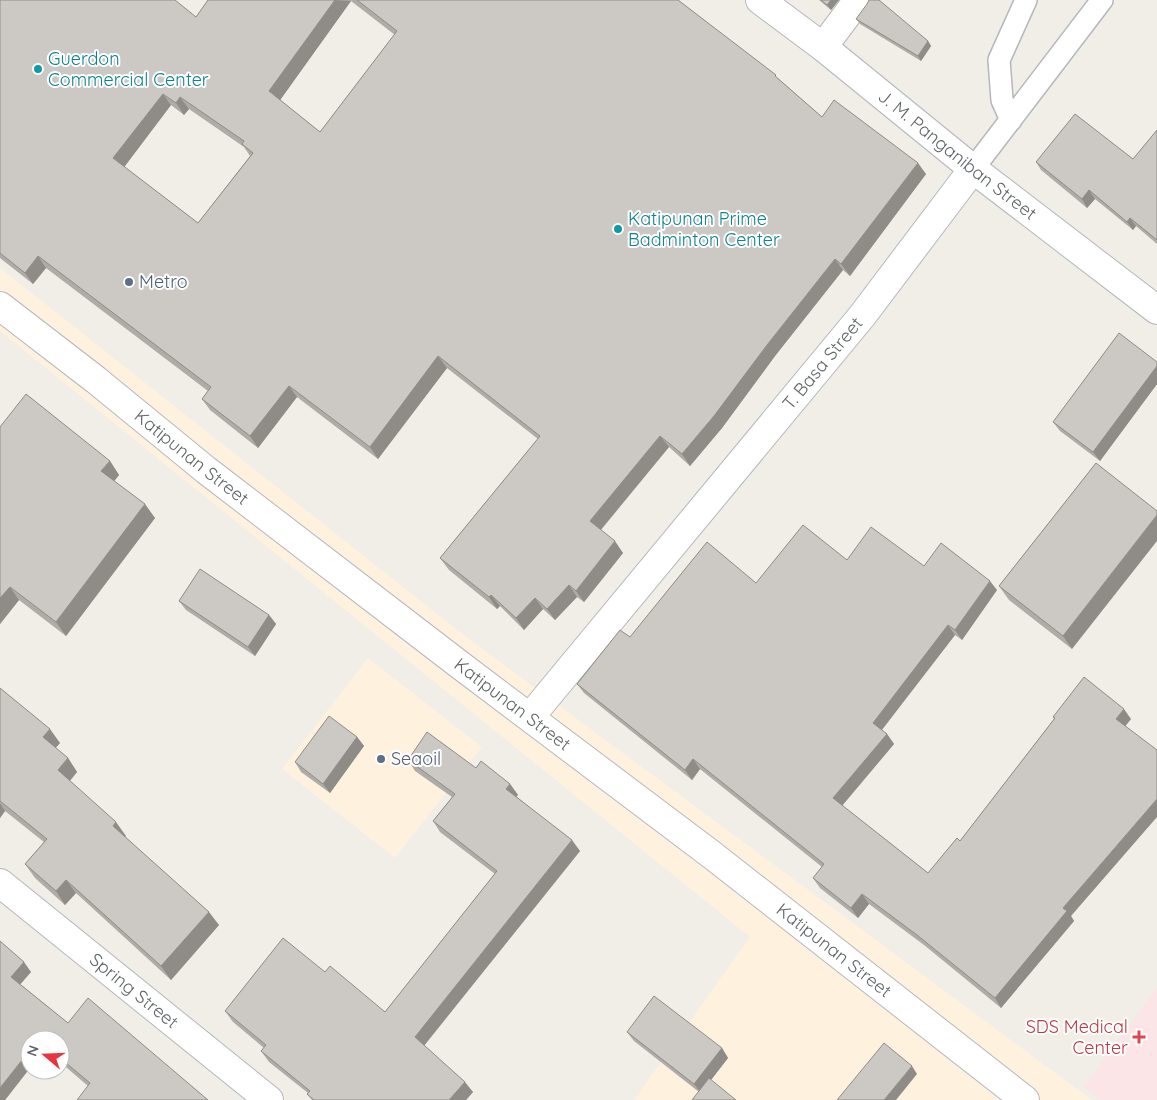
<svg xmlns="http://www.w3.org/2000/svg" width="1157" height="1100" viewBox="0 0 1157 1100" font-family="Quicksand,sans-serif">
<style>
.commercial{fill:#fef2df}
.medical{fill:#fce5e6}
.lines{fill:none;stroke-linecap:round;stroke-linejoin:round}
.service-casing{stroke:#b4b8bc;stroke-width:24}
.minor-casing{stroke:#b4b8bc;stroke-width:30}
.tertiary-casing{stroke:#b4b8bc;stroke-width:30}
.service{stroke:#fff;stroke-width:21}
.minor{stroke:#fff;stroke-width:28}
.tertiary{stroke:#fff;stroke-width:28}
.wall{fill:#afaca8;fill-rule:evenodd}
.shaded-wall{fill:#8f8c88}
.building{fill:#ccc8c3;stroke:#8f8c88;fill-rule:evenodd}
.culture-dot{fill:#0f9aa8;stroke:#fff;stroke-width:2}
.service-dot{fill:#5c6f8a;stroke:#fff;stroke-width:2}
.health-dot{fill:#e0444e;stroke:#fff;stroke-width:2}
.labels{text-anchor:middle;stroke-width:4;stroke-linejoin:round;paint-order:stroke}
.culture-label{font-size:18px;fill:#0d838f;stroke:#fff;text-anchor:start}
.street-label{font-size:18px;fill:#5f6467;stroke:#fff}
.service-label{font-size:18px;fill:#4e5e75;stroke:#fff;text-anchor:start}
.health-label{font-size:18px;fill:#be3a42;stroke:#fff;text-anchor:end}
</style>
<rect width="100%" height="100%" fill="#f1ede7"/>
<path class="commercial" d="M 0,268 L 465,636 L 1092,1100 L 634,1100 L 750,937 L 0,331 Z
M 368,658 L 482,747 L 395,858 L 282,769 Z"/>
<path class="medical" d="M 1157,988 L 1157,1100 L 1101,1100 L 1084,1087 Z"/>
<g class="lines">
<defs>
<path id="service" d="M 1011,120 L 1002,100 L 999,60 L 1026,0
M 973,169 L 1102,0"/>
<g id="minor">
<path id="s1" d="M 760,0 L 823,47 L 973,169 L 1157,310"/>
<path d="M 823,47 L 858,0"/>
<path id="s2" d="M 530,717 L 862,316 L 973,169"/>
<path id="s3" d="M 0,883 L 269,1100"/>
</g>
<g id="tertiary">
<path id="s4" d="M 0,306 L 96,380 L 206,470 L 460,665 L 712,855 L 1025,1100"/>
</g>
</defs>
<use href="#service" class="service-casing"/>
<use href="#minor" class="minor-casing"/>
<use href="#tertiary" class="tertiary-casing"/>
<use href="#service" class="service"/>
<use href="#minor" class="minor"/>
<use href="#tertiary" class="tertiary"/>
</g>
<path class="wall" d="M 0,0 L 196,17 L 208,0 L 678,0 L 780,80 L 822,117 L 926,174 L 850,276 L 843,270 L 775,356 L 722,428 L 690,466 L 669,447 L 601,530 L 623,553 L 584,602 L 577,597 L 555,620 L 543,609 L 524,630 L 500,606 L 497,609 L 449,570 L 440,558 L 538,439 L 447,368 L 378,459 L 297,397 L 258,448 L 210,410 L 202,399 L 208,391 L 46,268 L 33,284 L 0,258 ZM 351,1 L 395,35 L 320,132 L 280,100 ZM 171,105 L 184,115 L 189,109 L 244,147 L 250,156 L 198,223 L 124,167 Z
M 819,0 L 839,0 L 831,10 Z
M 856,19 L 928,41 L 931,46 L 921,61 L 860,24 Z
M 1157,130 L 1157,244 L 1136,226 L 1133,230 L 1095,199 L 1087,208 L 1041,170 L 1036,162 L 1133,159 Z
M 1157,362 L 1157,384 L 1100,461 L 1060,431 L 1053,422 Z
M 0,427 L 110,461 L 119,475 L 114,481 L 155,518 L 66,636 L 19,600 L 0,624 Z
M 1096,463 L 1072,649 L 1009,600 L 999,586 Z
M 847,560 L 924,566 L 997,590 L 962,640 L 955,635 L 882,730 L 887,734 L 894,744 L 842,806 L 928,873 L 960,841 L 1054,719 L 1053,717 L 1131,719 L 1125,726 L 1071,916 L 1074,921 L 1001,1008 L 924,945 L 869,904 L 858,918 L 820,888 L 813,878 L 822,867 L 700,769 L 692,780 L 584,693 L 577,684 L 630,637 L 756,583 Z
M 179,601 L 269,615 L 276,624 L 255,656 L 186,610 Z
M 0,688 L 60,743 L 55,748 L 68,758 L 77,772 L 70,781 L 126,836 L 125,837 L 219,925 L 171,980 L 76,893 L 65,905 L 35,878 L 25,864 L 44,842 L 5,811 L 0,818 Z
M 357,737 L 364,746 L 330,793 L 301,772 L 295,762 Z
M 408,760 L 476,768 L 510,784 L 518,795 L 516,796 L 580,851 L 424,1046 L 473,1092 L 466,1100 L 312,1100 L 307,1094 L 308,1093 L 269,1062 L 261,1051 L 264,1048 L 233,1022 L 225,1011 L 325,972 L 385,1012 L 495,874 L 440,832 L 433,821 L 452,797 L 415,771 Z
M 0,941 L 31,972 L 20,984 L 68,1023 L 208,1100 L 88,1086 L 60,1062 L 60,1040 L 30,1040 L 30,1068 L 5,1100 L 0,1100 Z
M 627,1032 L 722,1048 L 728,1058 L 711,1080 L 699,1092 L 634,1041 Z"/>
<path class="shaded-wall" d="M 335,0 L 351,1 L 278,103 L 269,91 Z
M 831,0 L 839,0 L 831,10 L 827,5 Z
M 928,41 L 931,46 L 921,61 L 918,56 Z
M 163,94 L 171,105 L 122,170 L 113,158 Z
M 180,97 L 189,109 L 184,115 L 176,103 Z
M 918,163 L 926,174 L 850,276 L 841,264 Z
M 1089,190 L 1095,199 L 1087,208 L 1082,199 Z
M 1130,218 L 1136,226 L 1133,230 L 1127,222 Z
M 38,256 L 46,268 L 33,284 L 25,273 Z
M 835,259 L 843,270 L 775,356 L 722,428 L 690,466 L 682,454 Z
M 438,356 L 447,368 L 378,459 L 370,447 Z
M 1157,366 L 1157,384 L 1100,461 L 1093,452 Z
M 289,386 L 297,397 L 258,448 L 250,436 Z
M 660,436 L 669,447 L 598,533 L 590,521 Z
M 110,461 L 119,475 L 111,485 L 101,471 Z
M 145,504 L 155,518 L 66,636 L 56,622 Z
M 1157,515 L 1157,541 L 1072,649 L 1063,636 Z
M 615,541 L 623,553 L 584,602 L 576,591 Z
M 990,581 L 997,590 L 962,640 L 955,630 Z
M 569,585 L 577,597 L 555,620 L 547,609 Z
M 10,587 L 19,600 L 0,624 L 0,598 Z
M 491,595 L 500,606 L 497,609 L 489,597 Z
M 535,598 L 543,609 L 524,630 L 516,618 Z
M 269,615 L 276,624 L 255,656 L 248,647 Z
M 948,625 L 955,635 L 880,732 L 873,723 Z
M 1124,709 L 1131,719 L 1123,729 L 1116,719 Z
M 50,729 L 60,743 L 53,751 L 43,737 Z
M 887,734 L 894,744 L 840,808 L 833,798 Z
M 357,737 L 364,746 L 330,793 L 323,784 Z
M 68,758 L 77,772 L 67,784 L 58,770 Z
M 693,759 L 700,769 L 692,780 L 685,770 Z
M 510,784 L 518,795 L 514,799 L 506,789 Z
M 1157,799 L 1157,817 L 1071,916 L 1074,921 L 1001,1008 L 995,998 L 1063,908 Z
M 0,803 L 5,811 L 0,818 Z
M 116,822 L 126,836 L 122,840 L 113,826 Z
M 572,840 L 580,851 L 422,1048 L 415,1037 Z
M 66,880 L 76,893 L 65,905 L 56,891 Z
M 862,894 L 869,904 L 858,918 L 851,908 Z
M 209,912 L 219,925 L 171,980 L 161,966 Z
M 24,962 L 31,972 L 18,987 L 11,977 Z
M 722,1048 L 728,1058 L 701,1093 L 694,1084 Z
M 30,1050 L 30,1068 L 5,1100 L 0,1100 L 0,1088 Z
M 912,1066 L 917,1074 L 896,1100 L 884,1100 Z
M 465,1082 L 473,1092 L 466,1100 L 449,1100 Z"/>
<path class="building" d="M 0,0 L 175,0 L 196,17 L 208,0 L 335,0 L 269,91 L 320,132 L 397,31 L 357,0 L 678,0 L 776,75 L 775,76 L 822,117 L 834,100 L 918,163 L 841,264 L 835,259 L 767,345 L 714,416 L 682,454 L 660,436 L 590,521 L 615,541 L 576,591 L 569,585 L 547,609 L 535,598 L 516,618 L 491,595 L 489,597 L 440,558 L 540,436 L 438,356 L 370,447 L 289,386 L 250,436 L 202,399 L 211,387 L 38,256 L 25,273 L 0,253 ZM 163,94 L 176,103 L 180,97 L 244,141 L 242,144 L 253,153 L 198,223 L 113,158 Z
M 821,0 L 831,0 L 827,5 Z
M 869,0 L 879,0 L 928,41 L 918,56 L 856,19 L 867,4 Z
M 1075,114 L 1133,159 L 1157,130 L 1157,240 L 1130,218 L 1127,222 L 1089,190 L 1082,199 L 1036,162 Z
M 1119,333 L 1157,362 L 1157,366 L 1093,452 L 1053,422 Z
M 26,394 L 110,461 L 101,471 L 145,504 L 56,622 L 10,587 L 0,598 L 0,427 Z
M 1096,463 L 1157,511 L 1157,515 L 1063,636 L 999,586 Z
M 803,525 L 847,560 L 871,527 L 924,566 L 941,543 L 990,581 L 955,630 L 948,625 L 873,723 L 887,734 L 833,798 L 928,873 L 957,838 L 960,841 L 1055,718 L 1053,717 L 1084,677 L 1124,709 L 1116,719 L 1157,750 L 1157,799 L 1063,908 L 1067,911 L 995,998 L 917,935 L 862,894 L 851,908 L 813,878 L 824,864 L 693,759 L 685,770 L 577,684 L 620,630 L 630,637 L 707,542 L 756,583 Z
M 200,569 L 269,615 L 248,647 L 179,601 Z
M 0,688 L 50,729 L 43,737 L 68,758 L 58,770 L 116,822 L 113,826 L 209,912 L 161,966 L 66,880 L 56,891 L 25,864 L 47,839 L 0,801 Z
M 329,716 L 357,737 L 323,784 L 295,762 Z
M 427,732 L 476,768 L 481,761 L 510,784 L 506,789 L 572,840 L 415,1037 L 465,1082 L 449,1100 L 314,1100 L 307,1094 L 310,1091 L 261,1051 L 266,1045 L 225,1011 L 283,938 L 325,972 L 330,966 L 385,1012 L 497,871 L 433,821 L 455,794 L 408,760 Z
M 0,941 L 24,962 L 11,977 L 68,1023 L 88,998 L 208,1100 L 77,1100 L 90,1083 L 60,1058 L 60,1040 L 30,1040 L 30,1050 L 0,1088 Z
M 654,996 L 722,1048 L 694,1084 L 627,1032 Z
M 884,1043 L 912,1066 L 884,1100 L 837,1100 Z
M 709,1078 L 736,1100 L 692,1100 Z"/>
<g class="culture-dot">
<circle cx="38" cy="69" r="5"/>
<circle cx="618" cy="229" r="5"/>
</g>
<g class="service-dot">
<circle cx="129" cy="282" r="5"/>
<circle cx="381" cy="759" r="5"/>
</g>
<path class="health-dot" d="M1136.5 1029.5h5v5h5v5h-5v5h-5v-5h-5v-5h5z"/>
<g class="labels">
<g class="culture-label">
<text x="48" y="65">Guerdon<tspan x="48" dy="21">Commercial Center</tspan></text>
<text x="628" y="225">Katipunan Prime<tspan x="628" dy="21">Badminton Center</tspan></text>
</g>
<g class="street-label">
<text dy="6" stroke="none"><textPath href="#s1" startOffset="251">J. M. Panganiban Street</textPath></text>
<text dy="6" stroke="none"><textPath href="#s2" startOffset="459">T. Basa Street</textPath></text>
<text dy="6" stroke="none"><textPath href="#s4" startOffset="244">Katipunan Street</textPath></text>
<text dy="6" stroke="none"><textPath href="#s4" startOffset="649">Katipunan Street</textPath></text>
<text dy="6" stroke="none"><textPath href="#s4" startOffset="1054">Katipunan Street</textPath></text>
<text dy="6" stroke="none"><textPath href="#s3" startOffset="172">Spring Street</textPath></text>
</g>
<g class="service-label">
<text x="139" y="288">Metro</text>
<text x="391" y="765">Seaoil</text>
</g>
<g class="health-label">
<text x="1128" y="1033">SDS Medical<tspan x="1128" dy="21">Center</tspan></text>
</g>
</g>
<g transform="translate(45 1055) rotate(289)"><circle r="24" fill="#ffffff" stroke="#bfc1c2"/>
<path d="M0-4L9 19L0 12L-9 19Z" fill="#e93540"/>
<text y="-8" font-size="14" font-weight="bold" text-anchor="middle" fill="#5f6467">N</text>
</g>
</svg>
